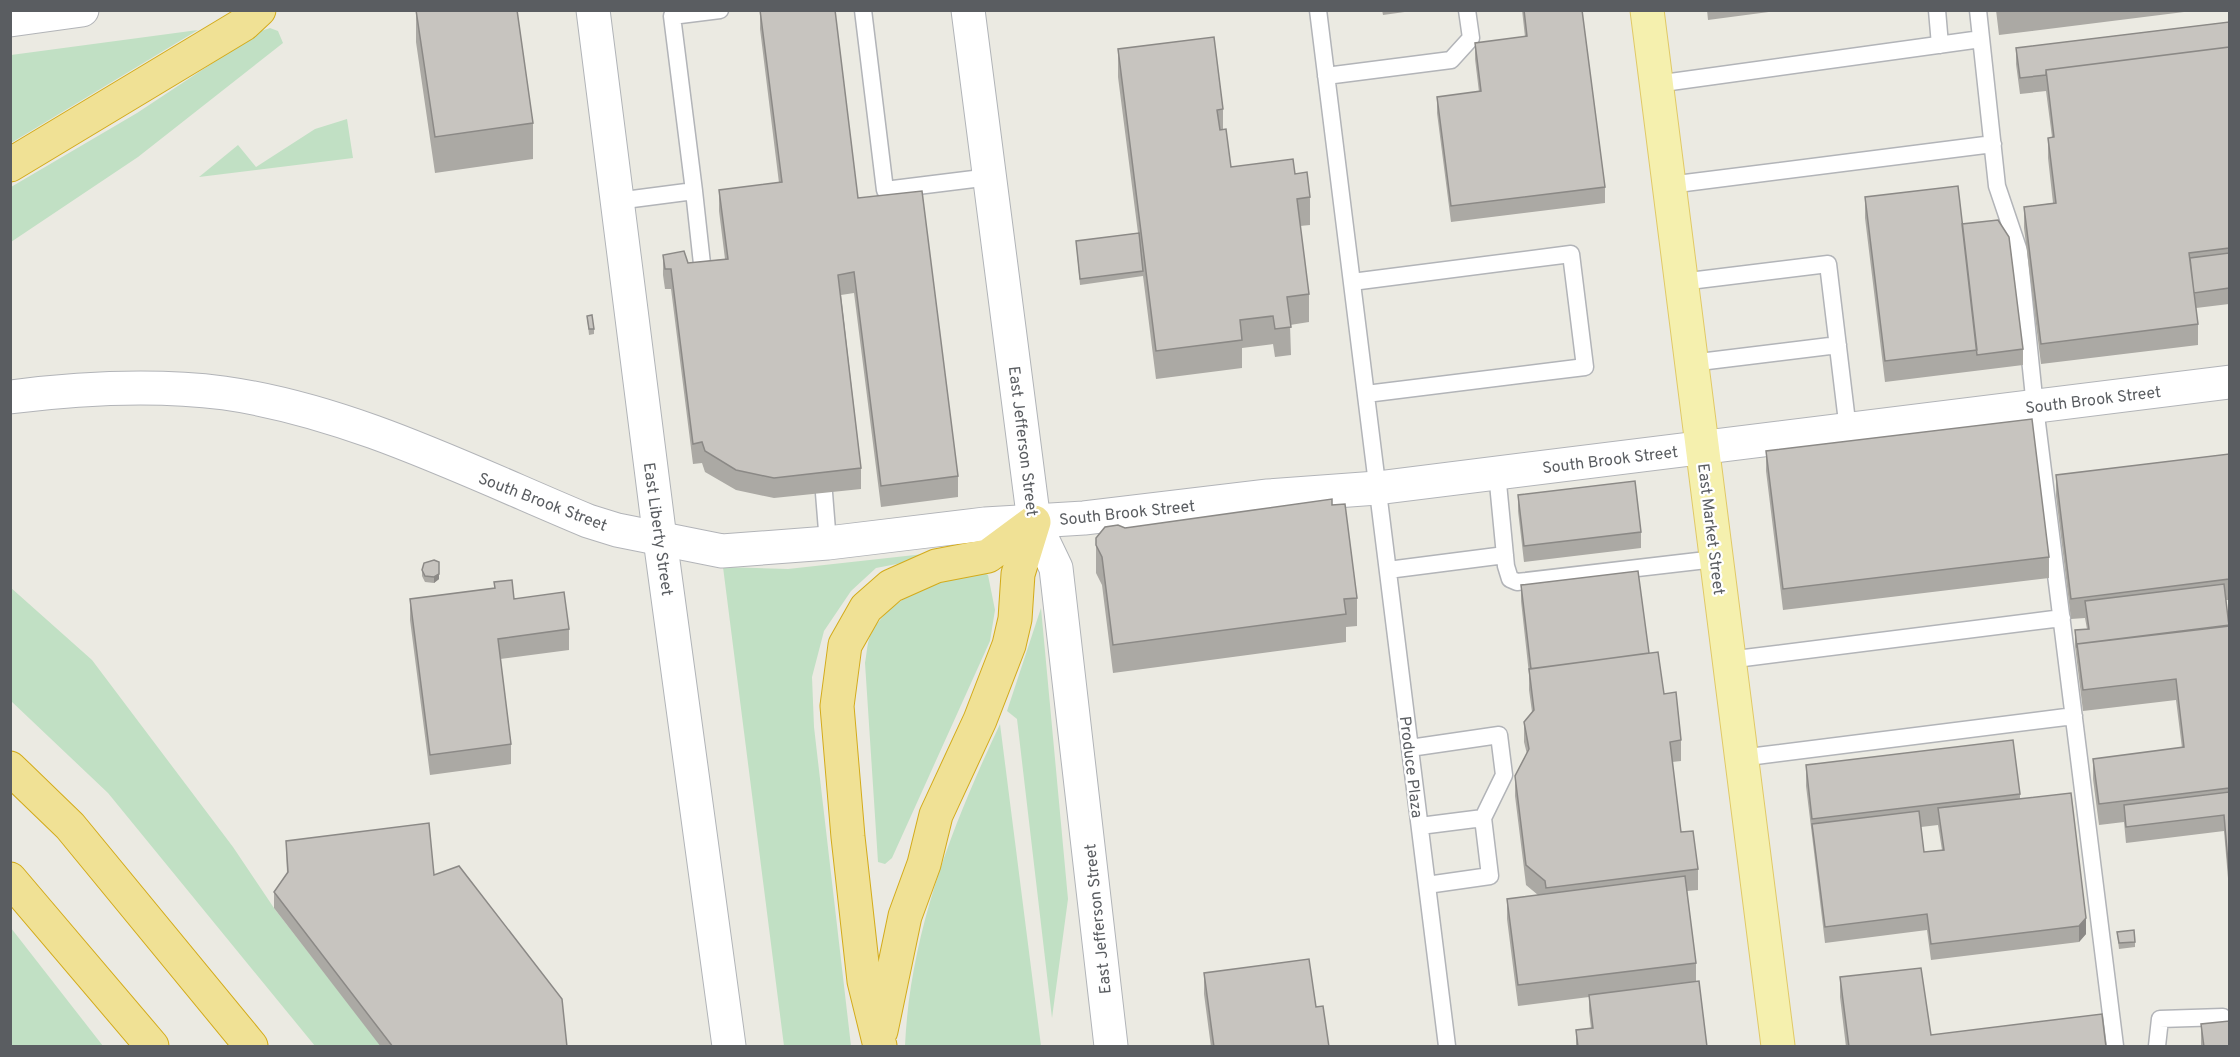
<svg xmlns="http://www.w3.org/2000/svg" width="2240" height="1057" viewBox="0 0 2240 1057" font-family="Overpass,sans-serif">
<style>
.green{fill:#c1e0c4}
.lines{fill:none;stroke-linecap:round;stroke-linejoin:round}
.service-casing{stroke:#b2b4b8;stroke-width:19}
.tertiary-casing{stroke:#b2b4b8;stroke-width:35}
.secondary-casing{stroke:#b1b4b8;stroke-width:35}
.primary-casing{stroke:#e0c967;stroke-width:35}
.motorway-casing{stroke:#d3ab1b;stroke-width:35}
.service{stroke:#fff;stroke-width:16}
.tertiary{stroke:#fff;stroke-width:33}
.secondary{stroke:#fff;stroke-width:33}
.primary{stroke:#f5f0ae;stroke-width:33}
.motorway{stroke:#f0e195;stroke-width:33}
.wall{fill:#aba9a4;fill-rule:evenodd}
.shaded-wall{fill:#8b8986}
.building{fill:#c7c4bf;stroke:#8b8986;stroke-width:1.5}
.labels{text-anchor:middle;stroke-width:4.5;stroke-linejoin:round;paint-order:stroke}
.street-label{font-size:16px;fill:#5a5d61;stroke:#fff}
</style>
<rect width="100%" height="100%" fill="#ebeae2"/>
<path class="green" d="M 270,28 L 278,31 L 283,43 L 138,157 L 11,242 L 11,187 L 137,113 L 261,31 Z
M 198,30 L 11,143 L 11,55 Z
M 347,119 L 353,158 L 199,177 L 238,145 L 256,167 L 315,129 Z
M 924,554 L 923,559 L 876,568 L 851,591 L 824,631 L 812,677 L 814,727 L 851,1046 L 784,1046 L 723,567 L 788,569 Z
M 977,569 L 988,575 L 995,610 L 990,641 L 892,858 L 885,864 L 878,862 L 865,663 C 867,653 867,640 872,632 C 892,594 940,582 977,569 Z
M 10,587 L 92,660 L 233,847 L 274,908 L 381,1046 L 315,1046 L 108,793 L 11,701 Z
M 1041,608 L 1068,899 L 1052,1018 L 1017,719 L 1007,711 Z
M 1000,724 L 1041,1046 L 905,1046 C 910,933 952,826 1000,724 Z
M 11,928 L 103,1046 L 11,1046 Z"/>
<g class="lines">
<defs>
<path id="service" d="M 863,10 L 885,190 L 990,177
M 1318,10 L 1447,1046
M 1937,10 L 1940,45
M 1978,10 L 1997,186 L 2019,251 L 2035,407 L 2115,1046
M 1326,76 L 1451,60 L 1471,38 L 1467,10
M 1656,84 L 1981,39
M 1669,185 L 1993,144
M 694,191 L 704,282
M 617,201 L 694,191 L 672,16 L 720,10
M 1352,282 L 1571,254 L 1585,367 L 1366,394
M 1681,282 L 1828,264 L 1848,430
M 1691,363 L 1838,345
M 1497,473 L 1506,566 L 1510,579 L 1517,582 L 1715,559
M 824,493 L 828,543
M 1388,570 L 1505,555
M 1728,660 L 2062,618
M 1410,748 L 1499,735 L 1504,775 L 1483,818 L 1420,826
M 1740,758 L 2074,716
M 1427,885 L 1490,876 L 1483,818
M 2157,1046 L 2160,1019 L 2223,1017"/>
<path id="tertiary" d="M 10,20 L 82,10
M 10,397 C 81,388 153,384 224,393 C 351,411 470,472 588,521 L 617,530 L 722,551 L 828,543 L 985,524 L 1084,518 L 1268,496 L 1377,488 L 2230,382"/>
<path id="secondary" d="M 593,10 L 660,539 L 729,1046
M 968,10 L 1034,522 L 1056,568 L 1111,1046"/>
<path id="primary" d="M 1647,10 L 1778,1046"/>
<path id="motorway" d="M 10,165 L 244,24 L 259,10
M 10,768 L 70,826 L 251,1046
M 10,879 L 152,1046
M 881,1031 L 905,916 L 924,864 L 936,815 L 980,720 L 1009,645 L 1015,619 L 1018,574 L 1034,522
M 880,1046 L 864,981 L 848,837 L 837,706 L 845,645 L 866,608 L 891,586 L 936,566 L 988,556 L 1034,522"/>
</defs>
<use href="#service" class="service-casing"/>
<use href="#tertiary" class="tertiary-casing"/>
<use href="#secondary" class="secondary-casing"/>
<use href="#primary" class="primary-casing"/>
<use href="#motorway" class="motorway-casing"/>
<use href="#service" class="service"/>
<use href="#tertiary" class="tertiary"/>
<use href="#secondary" class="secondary"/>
<use href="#primary" class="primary"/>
<use href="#motorway" class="motorway"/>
</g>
<path class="wall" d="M 416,10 L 517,10 L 533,123 L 533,159 L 435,173 L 416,42 Z
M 760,10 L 858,198 L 958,476 L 958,497 L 881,507 L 854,293 L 841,295 L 861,468 L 861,489 L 774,498 L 736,490 L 705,472 L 702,463 L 693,464 L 671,289 L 665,289 L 663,275 L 663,255 L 688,263 L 725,259 L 719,211 L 719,190 L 779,183 L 760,29 Z
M 1382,10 L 1419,10 L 1383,15 Z
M 1522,10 L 1582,10 L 1605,187 L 1605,203 L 1451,222 L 1437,113 L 1437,97 L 1479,92 L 1475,59 L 1475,43 L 1525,37 Z
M 1707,10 L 1784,10 L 1708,20 Z
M 1996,10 L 2200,10 L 1999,35 Z
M 2229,22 L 2229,304 L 2196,308 L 2198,324 L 2198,345 L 2041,364 L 2024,228 L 2024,207 L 2053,203 L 2048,158 L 2048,138 L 2052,137 L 2046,91 L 2020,94 L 2016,64 L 2016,48 Z
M 1118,49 L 1223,109 L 1223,130 L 1231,167 L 1295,174 L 1310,197 L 1310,225 L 1300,226 L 1309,294 L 1309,322 L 1290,325 L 1291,355 L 1275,357 L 1273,344 L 1242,348 L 1242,368 L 1156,379 L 1143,276 L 1080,285 L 1076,241 L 1138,233 L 1118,77 Z
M 1865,197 L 1962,224 L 2023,349 L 2023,365 L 1885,382 L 1865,218 Z
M 587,316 L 594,329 L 594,334 L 589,335 Z
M 1766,451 L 2049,557 L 2049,578 L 1783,610 L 1766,471 Z
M 2229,454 L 2229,600 L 2226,600 L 2229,626 L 2229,625 L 2229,890 L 2224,831 L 2126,843 L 2124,822 L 2099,825 L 2093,779 L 2093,759 L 2182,748 L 2176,700 L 2083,711 L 2075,646 L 2075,630 L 2087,629 L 2085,618 L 2071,619 L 2056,496 L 2056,475 Z
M 1518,495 L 1641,532 L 1641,548 L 1524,562 L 1518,511 Z
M 1332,505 L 1357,598 L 1357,626 L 1346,627 L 1346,642 L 1113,673 L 1102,585 L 1096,573 L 1096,538 L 1125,528 Z
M 422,570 L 439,579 L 434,583 L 425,582 L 422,576 Z
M 494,582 L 514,599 L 569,629 L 569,650 L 500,659 L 511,744 L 511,764 L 430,775 L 410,620 L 410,599 L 494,588 Z
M 1521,585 L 1649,653 L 1681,740 L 1681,761 L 1672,762 L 1681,832 L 1698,869 L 1698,890 L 1687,891 L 1696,963 L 1696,981 L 1707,1047 L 1576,1047 L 1576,1030 L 1591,1028 L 1589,1011 L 1589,997 L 1518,1006 L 1507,919 L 1507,899 L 1538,895 L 1526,885 L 1515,796 L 1515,776 L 1527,754 L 1524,742 L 1524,722 L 1532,712 L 1529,690 L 1529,674 L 1521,601 Z
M 1806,765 L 2020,794 L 2020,799 L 2086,934 L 2079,942 L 1931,960 L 1927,930 L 1825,943 L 1806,786 ZM 1938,825 L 1942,850 L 1924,852 L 1921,827 Z
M 286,841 L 434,875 L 567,1047 L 381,1047 L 274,908 L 274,892 L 287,874 Z
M 2117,932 L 2135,942 L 2135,947 L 2119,949 Z
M 1204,973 L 1316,1007 L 1329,1047 L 1211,1047 L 1204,994 Z
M 1840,977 L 1931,1035 L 2106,1047 L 1846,1047 L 1840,997 Z
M 2201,1024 L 2229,1047 L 2201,1047 Z"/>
<path class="shaded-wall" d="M 439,574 L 439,579 L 434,583 L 434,577 Z
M 2086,918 L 2086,934 L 2079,942 L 2079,926 Z"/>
<path class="building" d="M 416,10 L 517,10 L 533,123 L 435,137 Z
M 760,10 L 835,10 L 858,198 L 922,191 L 958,476 L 881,486 L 854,272 L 838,275 L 861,468 L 774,478 L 736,470 L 705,451 L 702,442 L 693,444 L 671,269 L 665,269 L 663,255 L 684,251 L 688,263 L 728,259 L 719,190 L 782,182 Z
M 1524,10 L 1582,10 L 1605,187 L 1451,206 L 1437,97 L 1481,91 L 1475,43 L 1527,36 Z
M 2229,22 L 2229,47 L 2046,70 L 2046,75 L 2020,78 L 2016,48 Z
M 1214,37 L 1223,109 L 1217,110 L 1220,130 L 1226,129 L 1231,167 L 1293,159 L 1295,174 L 1307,172 L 1310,197 L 1297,199 L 1309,294 L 1287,297 L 1291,327 L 1275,329 L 1273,316 L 1240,320 L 1242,340 L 1156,351 L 1118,49 Z
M 2229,47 L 2229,248 L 2189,253 L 2198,324 L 2041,344 L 2024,207 L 2056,203 L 2048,138 L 2054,137 L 2046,70 Z
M 1958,186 L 1977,350 L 1885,361 L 1865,197 Z
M 1998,220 L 2009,237 L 2023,349 L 1977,355 L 1962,224 Z
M 1139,233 L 1143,271 L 1080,279 L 1076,241 Z
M 2229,253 L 2229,288 L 2194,293 L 2190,258 Z
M 592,315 L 594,329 L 589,329 L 587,316 Z
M 2032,419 L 2049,557 L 1783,589 L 1766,451 Z
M 2229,454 L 2229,579 L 2071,599 L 2056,475 Z
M 1635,481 L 1641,532 L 1524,546 L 1518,495 Z
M 1332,499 L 1332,505 L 1345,504 L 1357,598 L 1344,599 L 1346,614 L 1113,645 L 1102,557 L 1096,545 L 1096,538 L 1105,527 L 1118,525 L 1125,528 Z
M 434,560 L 439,562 L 439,574 L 434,577 L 425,576 L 422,570 L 424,563 Z
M 1638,571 L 1649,653 L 1531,669 L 1521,585 Z
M 512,580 L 514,599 L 564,592 L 569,629 L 498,639 L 511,744 L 430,755 L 410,599 L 495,588 L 494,582 Z
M 2224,584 L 2229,626 L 2077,644 L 2077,648 L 2075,630 L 2089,629 L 2085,601 Z
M 2229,625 L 2229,788 L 2099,804 L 2093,759 L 2184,747 L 2176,679 L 2083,690 L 2077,644 Z
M 1658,652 L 1664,694 L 1676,692 L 1681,740 L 1670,742 L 1681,832 L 1693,831 L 1698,869 L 1546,888 L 1545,881 L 1526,865 L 1515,776 L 1529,749 L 1524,722 L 1534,710 L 1529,669 Z
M 2013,740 L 2020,794 L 1812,819 L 1806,765 Z
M 2229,792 L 2229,874 L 2224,815 L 2126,827 L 2124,805 Z
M 2071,793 L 2086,918 L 2079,926 L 1931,944 L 1927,914 L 1825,927 L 1812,824 L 1919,811 L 1924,852 L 1944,850 L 1938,808 Z
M 429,823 L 434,875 L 459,866 L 562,999 L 567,1047 L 393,1047 L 274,892 L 288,872 L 286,841 Z
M 1685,876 L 1696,963 L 1518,985 L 1507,899 Z
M 2134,930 L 2135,942 L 2119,943 L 2117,932 Z
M 1309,959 L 1316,1007 L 1323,1006 L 1329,1047 L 1214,1047 L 1204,973 Z
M 1921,968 L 1931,1035 L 2102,1014 L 2106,1047 L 1849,1047 L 1840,977 Z
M 1699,981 L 1707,1047 L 1578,1047 L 1576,1030 L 1593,1028 L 1589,995 Z
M 2229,1021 L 2229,1047 L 2204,1047 L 2201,1024 Z"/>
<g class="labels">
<g class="street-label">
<text transform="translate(2093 399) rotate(-7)" y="6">South Brook Street</text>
<text transform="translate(1024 441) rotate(83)" y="6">East Jefferson Street</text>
<text transform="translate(1610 459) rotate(-7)" y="6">South Brook Street</text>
<text transform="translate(543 501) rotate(21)" y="6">South Brook Street</text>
<text transform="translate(1127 512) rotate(-6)" y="6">South Brook Street</text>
<text transform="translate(659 529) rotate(82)" y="6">East Liberty Street</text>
<text transform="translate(1712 529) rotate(83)" y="6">East Market Street</text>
<text transform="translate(1412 767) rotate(83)" y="6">Produce Plaza</text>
<text transform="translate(1097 919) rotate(-96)" y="6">East Jefferson Street</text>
</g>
</g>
<rect width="2240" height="1057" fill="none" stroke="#5a5d61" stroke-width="24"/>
</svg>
